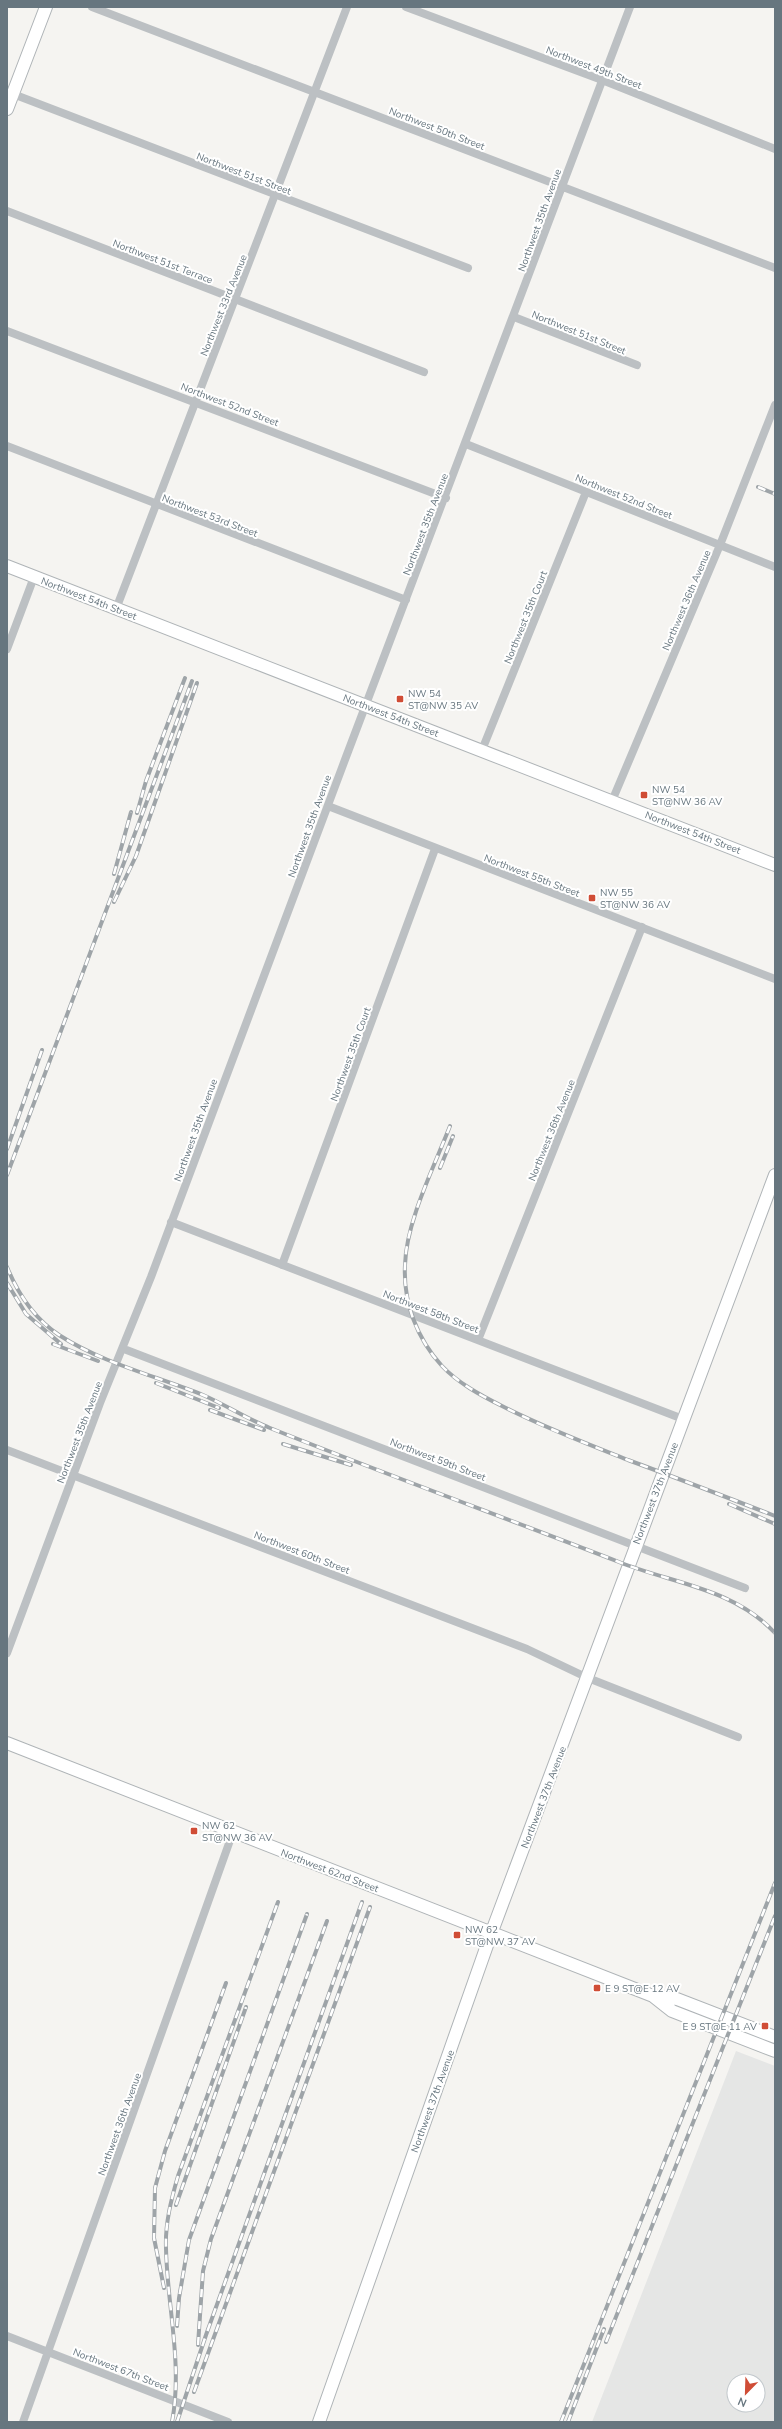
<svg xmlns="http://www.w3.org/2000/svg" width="782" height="2429" viewBox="0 0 782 2429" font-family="'Nunito Sans',sans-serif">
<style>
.built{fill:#e5e6e5;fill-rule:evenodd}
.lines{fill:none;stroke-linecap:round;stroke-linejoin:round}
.secondary-casing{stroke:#afb4b7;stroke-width:14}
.street{stroke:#bcc0c3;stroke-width:8}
.secondary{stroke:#fff;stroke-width:12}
.rail-casing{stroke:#9ea4a8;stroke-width:4}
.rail{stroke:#fff;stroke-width:2.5;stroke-dasharray:8;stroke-linecap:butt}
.poi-dot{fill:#d04d36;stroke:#fff;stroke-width:1.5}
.labels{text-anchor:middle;stroke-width:4;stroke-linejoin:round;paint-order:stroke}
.street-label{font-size:10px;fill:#67767f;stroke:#fff}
.poi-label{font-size:10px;fill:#67767f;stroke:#fff;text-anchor:start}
</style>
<rect width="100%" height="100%" fill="#f5f4f1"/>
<path class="built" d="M 736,2051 L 775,2066 L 775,2422 L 592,2422 ZM 734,2381 L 758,2381 L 758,2405 L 734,2405 Z"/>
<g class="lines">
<defs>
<path id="secondary" d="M 7,109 L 46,7
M 7,566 L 775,865
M 7,1743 L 653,1996 L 672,2011 L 775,2051
M 653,1996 L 677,1999 L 775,2037
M 319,2422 L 491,1934 L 775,1175"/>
</defs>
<use href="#secondary" class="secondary-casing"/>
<path class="street" d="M 92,7 L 775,268
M 406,7 L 602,80 L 775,149
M 13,94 L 468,268
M 7,211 L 424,372
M 514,317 L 637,365
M 7,331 L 446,498
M 466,444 L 775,567
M 7,446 L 406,600
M 116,609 L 347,7
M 7,649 L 34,577
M 482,750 L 586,492
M 612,801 L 720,545 L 775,405
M 328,806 L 775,979
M 171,1222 L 683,1419
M 282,1265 L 435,849
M 478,1340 L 642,927
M 124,1349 L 745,1588
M 7,1450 L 527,1649 L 588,1678 L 738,1737
M 7,1653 L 100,1403 L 151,1277 L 346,757 L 630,7
M 7,2336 L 228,2422
M 23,2422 L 233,1832"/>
<use href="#secondary" class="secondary"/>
<defs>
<path id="rail" d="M 758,487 L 775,494
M 137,813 L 146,781 L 185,678
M 114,874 L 131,812
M 114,902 L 136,856 L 197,683
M 450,1126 C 434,1167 406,1222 405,1265 C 403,1302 417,1339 442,1366 C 458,1383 480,1395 502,1406 C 543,1427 585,1443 628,1460 C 677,1478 726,1497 775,1516
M 7,1149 L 42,1050
M 440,1168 L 453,1136
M 7,1175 L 192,681
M 7,1267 C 18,1294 35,1319 59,1335 C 102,1363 156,1376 203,1395 C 226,1405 247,1419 270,1428 C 385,1474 503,1517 619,1562 C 674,1584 733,1588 775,1633
M 7,1283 L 26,1314 L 61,1344
M 53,1344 L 98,1361
M 156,1383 L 219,1408
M 210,1410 L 264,1430
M 283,1444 L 351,1465
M 729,1504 L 775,1524
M 176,2205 L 246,2007
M 164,2288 L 154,2238 L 155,2188 L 165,2151 L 226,1983
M 177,2326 L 179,2298 L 189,2240 L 307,1914
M 606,2342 L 775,1916
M 198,2345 L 203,2271 L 211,2239 L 327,1921
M 194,2392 L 370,1907
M 172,2422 C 183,2364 167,2306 166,2248 C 165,2224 171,2200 178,2176 L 278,1902
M 177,2422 L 206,2335 L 362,1902
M 561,2422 L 775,1883
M 568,2422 L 604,2329"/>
</defs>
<use href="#rail" class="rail-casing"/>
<use href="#rail" class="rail"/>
</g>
<g class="poi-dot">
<rect x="396" y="695" width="8" height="8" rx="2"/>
<rect x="640" y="791" width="8" height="8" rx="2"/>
<rect x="588" y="894" width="8" height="8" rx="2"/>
<rect x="190" y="1827" width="8" height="8" rx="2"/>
<rect x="453" y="1931" width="8" height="8" rx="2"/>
<rect x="593" y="1984" width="8" height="8" rx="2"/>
<rect x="761" y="2022" width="8" height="8" rx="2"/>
</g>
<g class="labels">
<g class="street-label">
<text transform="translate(594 67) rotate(21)" y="4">Northwest 49th Street</text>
<text transform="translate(437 128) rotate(21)" y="4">Northwest 50th Street</text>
<text transform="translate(244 173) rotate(21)" y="4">Northwest 51st Street</text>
<text transform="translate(539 220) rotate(-70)" y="4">Northwest 35th Avenue</text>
<text transform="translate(163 261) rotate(21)" y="4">Northwest 51st Terrace</text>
<text transform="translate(223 305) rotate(-68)" y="4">Northwest 33rd Avenue</text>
<text transform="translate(579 332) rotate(22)" y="4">Northwest 51st Street</text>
<text transform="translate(230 404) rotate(21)" y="4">Northwest 52nd Street</text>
<text transform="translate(624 496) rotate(22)" y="4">Northwest 52nd Street</text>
<text transform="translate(210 515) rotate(21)" y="4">Northwest 53rd Street</text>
<text transform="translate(425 524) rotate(-69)" y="4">Northwest 35th Avenue</text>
<text transform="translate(89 598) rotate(21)" y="4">Northwest 54th Street</text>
<text transform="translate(686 600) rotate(-67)" y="4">Northwest 36th Avenue</text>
<text transform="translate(525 617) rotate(-68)" y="4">Northwest 35th Court</text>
<text transform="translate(391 715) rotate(21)" y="4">Northwest 54th Street</text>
<text transform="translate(309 826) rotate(-70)" y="4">Northwest 35th Avenue</text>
<text transform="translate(693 832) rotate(21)" y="4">Northwest 54th Street</text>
<text transform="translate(532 875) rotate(21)" y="4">Northwest 55th Street</text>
<text transform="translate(350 1054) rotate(-70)" y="4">Northwest 35th Court</text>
<text transform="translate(195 1130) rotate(-70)" y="4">Northwest 35th Avenue</text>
<text transform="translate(551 1130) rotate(-68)" y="4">Northwest 36th Avenue</text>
<text transform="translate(431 1311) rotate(21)" y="4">Northwest 58th Street</text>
<text transform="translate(79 1432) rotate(-69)" y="4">Northwest 35th Avenue</text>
<text transform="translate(438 1459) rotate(21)" y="4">Northwest 59th Street</text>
<text transform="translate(655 1493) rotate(-69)" y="4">Northwest 37th Avenue</text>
<text transform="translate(302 1552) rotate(21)" y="4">Northwest 60th Street</text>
<text transform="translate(543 1797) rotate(-69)" y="4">Northwest 37th Avenue</text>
<text transform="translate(330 1870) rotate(21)" y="4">Northwest 62nd Street</text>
<text transform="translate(432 2101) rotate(-70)" y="4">Northwest 37th Avenue</text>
<text transform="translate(119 2124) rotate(-70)" y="4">Northwest 36th Avenue</text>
<text transform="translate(121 2369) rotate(21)" y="4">Northwest 67th Street</text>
</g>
<g class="poi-label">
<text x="408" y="697">NW 54<tspan x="408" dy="12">ST@NW 35 AV</tspan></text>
<text x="652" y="793">NW 54<tspan x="652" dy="12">ST@NW 36 AV</tspan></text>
<text x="600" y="896">NW 55<tspan x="600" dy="12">ST@NW 36 AV</tspan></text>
<text x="202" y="1829">NW 62<tspan x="202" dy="12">ST@NW 36 AV</tspan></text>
<text x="465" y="1933">NW 62<tspan x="465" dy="12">ST@NW 37 AV</tspan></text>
<text x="605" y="1992">E 9 ST@E 12 AV</text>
<text x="757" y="2030" text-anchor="end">E 9 ST@E 11 AV</text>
</g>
</g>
<rect width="782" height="2429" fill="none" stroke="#67767f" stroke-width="16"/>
<g transform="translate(746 2393) rotate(203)"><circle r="19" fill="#ffffff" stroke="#c2c8cc"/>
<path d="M0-3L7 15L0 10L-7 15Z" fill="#d04d36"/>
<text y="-6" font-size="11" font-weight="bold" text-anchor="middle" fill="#67767f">N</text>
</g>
</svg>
